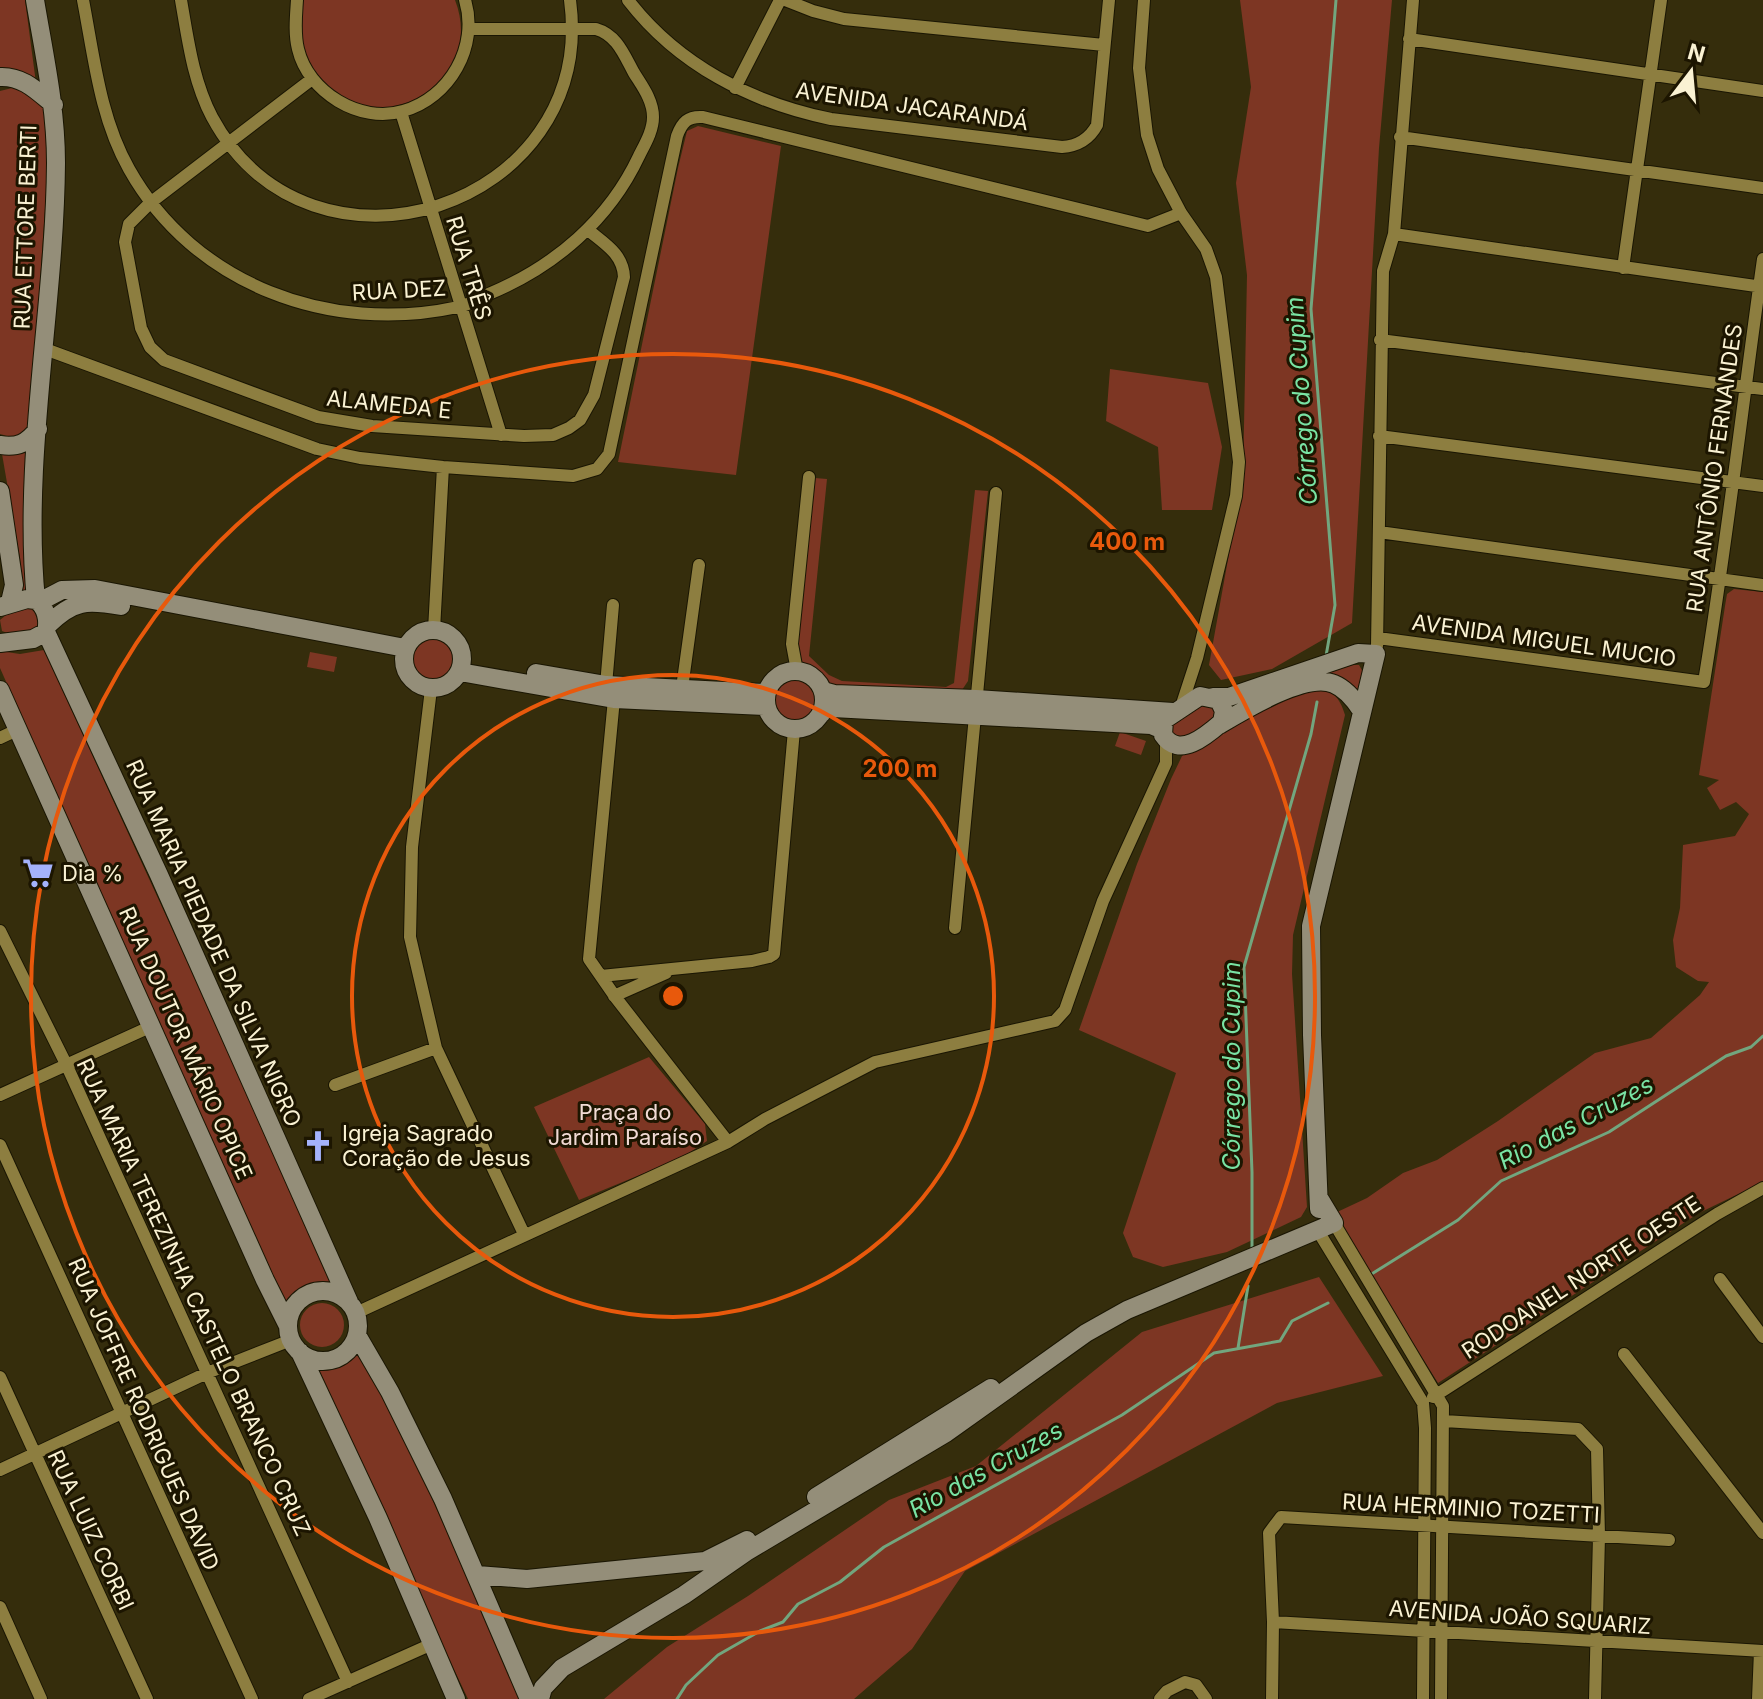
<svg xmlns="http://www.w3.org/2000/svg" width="1763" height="1699" viewBox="0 0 1763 1699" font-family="Inter,sans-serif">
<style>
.green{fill:#7d3623}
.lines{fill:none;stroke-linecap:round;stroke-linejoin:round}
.stream{stroke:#72a67e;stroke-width:3}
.street-casing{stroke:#1a1603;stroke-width:14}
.secondary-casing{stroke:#1a1603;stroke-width:20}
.street{stroke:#8d7e40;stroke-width:12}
.secondary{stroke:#948e79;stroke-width:18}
.ring{fill:none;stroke:#e8590c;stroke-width:4}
.labels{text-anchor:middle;stroke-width:6;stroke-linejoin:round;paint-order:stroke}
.street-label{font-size:22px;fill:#faf2d3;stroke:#1c1500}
.poi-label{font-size:22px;fill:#faf2d3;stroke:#1c1500;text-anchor:start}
.park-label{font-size:22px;fill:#f1dad4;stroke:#1c1500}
.water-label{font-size:24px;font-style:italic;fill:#79e3a3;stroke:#1c1500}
.centre{fill:#e8590c;stroke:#1c1500;stroke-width:4}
.ring-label{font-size:24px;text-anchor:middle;font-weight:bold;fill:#e8590c;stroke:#1c1500;stroke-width:6;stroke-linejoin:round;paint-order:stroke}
</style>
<rect width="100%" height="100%" fill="#352d0c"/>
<path class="green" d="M 0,0 L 25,0 L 36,83 L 0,70 Z
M 300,0 L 455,0 C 491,93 354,153 310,66 C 307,59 301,51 300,44 C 297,30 300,14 300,0 Z
M 1240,0 L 1392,0 L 1379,148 L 1352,623 L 1272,669 L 1221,680 L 1209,665 L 1243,476 L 1247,275 L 1236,183 L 1251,87 Z
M 12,88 L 24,90 L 42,104 L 46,115 L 48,165 L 30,427 L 18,439 L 0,434 L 0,91 Z
M 698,126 L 781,146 L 736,475 L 618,462 L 678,168 L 687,131 Z
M 1110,369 L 1208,383 L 1222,447 L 1212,510 L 1162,510 L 1158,447 L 1106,421 Z
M 28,453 L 24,558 L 29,591 L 22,592 L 20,558 L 2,454 Z
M 815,478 L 827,479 L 809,656 L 829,675 L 842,681 L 946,687 L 954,683 L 975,490 L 988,491 L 968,681 L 960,693 L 828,689 L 800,665 L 797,654 Z
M 1734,589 L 1763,592 L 1763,1182 L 1699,1213 L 1438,1383 L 1351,1243 L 1335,1213 L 1367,1198 L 1403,1173 L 1437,1160 L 1498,1121 L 1595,1053 L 1651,1038 L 1700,995 L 1709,982 L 1698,981 L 1676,967 L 1673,940 L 1680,908 L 1683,845 L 1735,836 L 1749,814 L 1736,802 L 1720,810 L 1707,788 L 1719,780 L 1699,775 L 1725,606 L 1727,594 Z
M 17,606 C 32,606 37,610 41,624 L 36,633 L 15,636 L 2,631 L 0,620 Z
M408 659a25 25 0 1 1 50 0a25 25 0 1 1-50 0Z
M 44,650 L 335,1284 C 312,1279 294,1288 283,1308 L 0,668 L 0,651 L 20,654 Z
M 310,652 L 337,657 L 334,672 L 307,667 Z
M 1352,665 L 1359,665 L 1363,672 L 1357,691 L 1342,683 L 1228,713 L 1226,703 Z
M769 700a25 25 0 1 1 50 0a25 25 0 1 1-50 0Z
M 1313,688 C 1331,688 1340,697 1345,715 L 1293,935 L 1292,974 L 1307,1207 L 1301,1217 L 1227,1252 L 1163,1267 L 1133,1257 L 1123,1233 L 1176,1073 L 1079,1030 L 1137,864 L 1171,779 L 1182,756 L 1219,730 L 1265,705 Z
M 1213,702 L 1217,717 L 1186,739 L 1172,737 L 1168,725 L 1196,703 Z
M 1120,732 L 1146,741 L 1141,755 L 1115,746 Z
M 649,1057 L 705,1124 L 707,1141 L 681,1158 L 579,1200 L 534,1107 Z
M 1319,1277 L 1383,1376 L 1277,1403 L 965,1571 L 912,1649 L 854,1699 L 604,1699 L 667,1647 L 748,1596 L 889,1500 L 976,1466 L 1142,1332 Z
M300 1325a22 22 0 1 1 44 0a22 22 0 1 1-44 0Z
M 361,1341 L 522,1699 L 468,1699 L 309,1363 C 332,1370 351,1362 361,1341 Z"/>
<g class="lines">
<path class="stream" d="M 1326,656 L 1335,605 L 1311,309 L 1336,0
M 1252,1247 L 1252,1172 L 1244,967 L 1311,734 L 1317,702
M 1370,1275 L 1458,1220 L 1501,1181 L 1609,1132 L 1726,1056 L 1751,1047 L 1763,1036
M 1238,1348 L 1248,1286
M 677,1699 L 686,1685 L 718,1655 L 760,1631 L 783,1622 L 798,1604 L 840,1582 L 884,1547 L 1122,1415 L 1214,1353 L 1280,1341 L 1292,1321 L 1328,1303"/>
<defs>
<path id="street" d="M 83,0 C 94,57 100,118 129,169 C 194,285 330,335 458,307 C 469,305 480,298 491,293 C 555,266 609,220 639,156 C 645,144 653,131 653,117 C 653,100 642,86 634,73 C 624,55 617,35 596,29 L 469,29
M 181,0 C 188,40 193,81 212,117 C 311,301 598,208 570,0
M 297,0 C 296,16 294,33 298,49 C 308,92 360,124 403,111 C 450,98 479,46 465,0
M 628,0 C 678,65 752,103 831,119 L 1062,147 C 1078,146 1090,138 1097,125 L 1109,0
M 785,0 L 813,11 L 844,19 L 1104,45
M 1144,0 L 1139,68 L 1147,135 L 1158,169 L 1181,213 L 1206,249 L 1216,277 L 1239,462 L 1236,496 L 1197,658 L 1181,707
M 1409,39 L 1763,91
M 312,79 L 150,203 L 129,224 L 125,242 L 141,328 L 150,347 L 164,360 L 318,417 L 372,426 L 524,436 L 553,435 L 569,428 L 580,420 L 594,395 L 624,277 C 623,254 605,244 588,230
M 735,88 L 780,0
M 401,112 L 501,435
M 1400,137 L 1763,188
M 1394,234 L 1763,287
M 1623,268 L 1661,0
M 1380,340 L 1763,389
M 45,349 L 317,449 L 360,458 L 443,467 L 573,476 L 597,469 L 609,454 L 677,136 C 682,122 688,116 703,117 L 1148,226 L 1181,213
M 1379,436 L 1763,486
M 1379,532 L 1763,585
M 434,630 L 443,467
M 1378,638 L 1704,682 C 1727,542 1743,400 1763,259
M 1377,646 L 1383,271 L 1394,234 L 1413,0
M 797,671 L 792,644 L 809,477
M 606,685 L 613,605
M 682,688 L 699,565
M 431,689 L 412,847 L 410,937 L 436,1048 L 524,1234
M 614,699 L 589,959 L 616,998 L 728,1142
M 0,738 L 19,729
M 955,928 L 996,493
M 0,931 L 67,1066 L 348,1682
M 601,976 L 752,961 L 769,957 L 774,954 L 794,730
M 614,996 L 666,973
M 335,1085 L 436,1048
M 0,1095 L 152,1026
M 0,1145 L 252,1699
M 1334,1223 L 1443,1406 L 1441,1699
M 1318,1231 L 1423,1403 L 1425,1428 L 1423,1699
M 1720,1279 L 1763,1337
M 356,1313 L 728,1142 L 765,1119 L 875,1062 L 1055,1021 L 1065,1010 L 1103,901 L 1166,763 L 1166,740
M 1624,1354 L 1763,1533
M 0,1377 L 147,1699
M 1433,1397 L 1717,1214 L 1763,1188
M 1444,1421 L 1578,1429 L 1597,1449 L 1599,1536 L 1595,1699
M 0,1470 L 207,1373 L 291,1340
M 0,1607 L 41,1699
M 1273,1622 L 1763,1651
M 309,1699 L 432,1644
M 1160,1699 L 1167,1691 L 1185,1682 L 1196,1685 L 1206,1699
M 1272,1699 L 1273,1622 L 1269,1533 L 1281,1517 L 1669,1540
M 1758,1699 L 1760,1651"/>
<path id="secondary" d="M 35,0 C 44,54 56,107 56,163 C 55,306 22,458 36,600
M 0,77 C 23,76 37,91 54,105
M 0,445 C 18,448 27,443 38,429
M 0,491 L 14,585 L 10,602
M 39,602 L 62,590 L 95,589 L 405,648
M 0,607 L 27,599 L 36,600 C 46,607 49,620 46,632 L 33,639 L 0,643
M 48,625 C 73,600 87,600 121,606
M404 659a29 29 0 1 1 58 0a29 29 0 1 1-58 0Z
M 46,632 L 159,875 L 349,1302
M766 700a29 29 0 1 1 58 0a29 29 0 1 1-58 0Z
M 460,672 L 614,699 L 765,706
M 536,673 L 606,685 L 766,693
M 0,690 L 265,1280 L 288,1326
M 823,691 L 834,694 L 976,699 L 1173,712
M 1200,696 L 1219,700 L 1224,711 L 1222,722 C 1206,736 1179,759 1163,735 L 1164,720 Z
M 1213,697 L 1229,697 L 1358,653 L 1376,654 L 1311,926 L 1312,1035 L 1319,1209
M 821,714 L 824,710 L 833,708 L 1151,725 L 1163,730
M 1219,725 C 1244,710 1306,672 1334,684 C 1346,689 1354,699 1361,710
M288 1326a35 35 0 1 1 70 0a35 35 0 1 1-70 0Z
M 357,1335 L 390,1392 L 443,1499 L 529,1699
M 300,1352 L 378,1518 L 456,1699
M 816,1497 L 991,1388
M 477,1575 L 527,1579 L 705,1561 L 747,1540
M 540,1699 L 543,1688 L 562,1668 L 684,1595 L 746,1552 L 946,1433 L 1086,1333 L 1127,1310 L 1334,1223 L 1319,1198"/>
</defs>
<use href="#street" class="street-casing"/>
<use href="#secondary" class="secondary-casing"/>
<use href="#street" class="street"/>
<use href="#secondary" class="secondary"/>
</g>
<g class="ring">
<circle cx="673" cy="996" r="321"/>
<circle cx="673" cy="996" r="642"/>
</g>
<defs>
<symbol id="supermarket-bare" viewBox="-9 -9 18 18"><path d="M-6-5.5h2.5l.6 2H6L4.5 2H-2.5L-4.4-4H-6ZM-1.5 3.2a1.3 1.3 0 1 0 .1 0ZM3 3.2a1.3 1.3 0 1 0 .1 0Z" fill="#a4b2fc" stroke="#1c1500" stroke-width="2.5" paint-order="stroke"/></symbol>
<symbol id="church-bare" viewBox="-9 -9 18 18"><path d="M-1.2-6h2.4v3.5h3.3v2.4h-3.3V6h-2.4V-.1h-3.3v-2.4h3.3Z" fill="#a4b2fc" stroke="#1c1500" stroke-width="2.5" paint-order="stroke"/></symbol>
</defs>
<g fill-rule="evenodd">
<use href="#supermarket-bare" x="16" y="851" width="44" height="44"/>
<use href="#church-bare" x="296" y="1124" width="44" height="44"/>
</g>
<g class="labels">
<g class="street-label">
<text transform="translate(912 106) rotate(8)" y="8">AVENIDA JACARANDÁ</text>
<text transform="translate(25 227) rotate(-88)" y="8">RUA ETTORE BERTI</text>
<text transform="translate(469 268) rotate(73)" y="8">RUA TRÊS</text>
<text transform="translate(399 290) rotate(-3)" y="8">RUA DEZ</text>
<text transform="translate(389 404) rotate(6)" y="8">ALAMEDA E</text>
<text transform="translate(1714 468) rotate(-82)" y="8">RUA ANTÔNIO FERNANDES</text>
<text transform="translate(1544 640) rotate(8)" y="8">AVENIDA MIGUEL MUCIO</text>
<text transform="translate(214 943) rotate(66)" y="8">RUA MARIA PIEDADE DA SILVA NIGRO</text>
<text transform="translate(186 1043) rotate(66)" y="8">RUA DOUTOR MÁRIO OPICE</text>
<text transform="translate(1581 1277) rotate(-33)" y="8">RODOANEL NORTE OESTE</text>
<text transform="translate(194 1297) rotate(65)" y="8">RUA MARIA TEREZINHA CASTELO BRANCO CRUZ</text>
<text transform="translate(144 1414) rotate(66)" y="8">RUA JOFFRE RODRIGUES DAVID</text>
<text transform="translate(1471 1508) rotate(3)" y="8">RUA HERMINIO TOZETTI</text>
<text transform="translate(91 1530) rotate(65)" y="8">RUA LUIZ CORBI</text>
<text transform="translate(1520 1617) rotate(4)" y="8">AVENIDA JOÃO SQUARIZ</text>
</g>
<g class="poi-label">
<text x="62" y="881">Dia %</text>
<text x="342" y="1141">Igreja Sagrado<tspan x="342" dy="25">Coração de Jesus</tspan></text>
</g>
<g class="park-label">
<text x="625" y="1120">Praça do<tspan x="625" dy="25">Jardim Paraíso</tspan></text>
</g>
<g class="water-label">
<text transform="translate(1302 401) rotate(-94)" y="8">Córrego do Cupim</text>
<text transform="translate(1232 1066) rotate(-90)" y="8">Córrego do Cupim</text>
<text transform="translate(1576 1123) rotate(-28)" y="8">Rio das Cruzes</text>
<text transform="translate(986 1470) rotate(-29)" y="8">Rio das Cruzes</text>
</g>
</g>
<circle cx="673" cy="996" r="12" class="centre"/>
<g class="ring-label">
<text x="1127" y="550">400 m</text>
<text x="900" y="777">200 m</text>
</g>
<g transform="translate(1691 72) rotate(16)" stroke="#1c1500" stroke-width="6" paint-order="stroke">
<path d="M0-6L14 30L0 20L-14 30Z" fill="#faf2d3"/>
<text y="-12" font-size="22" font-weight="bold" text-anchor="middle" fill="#faf2d3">N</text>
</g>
</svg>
